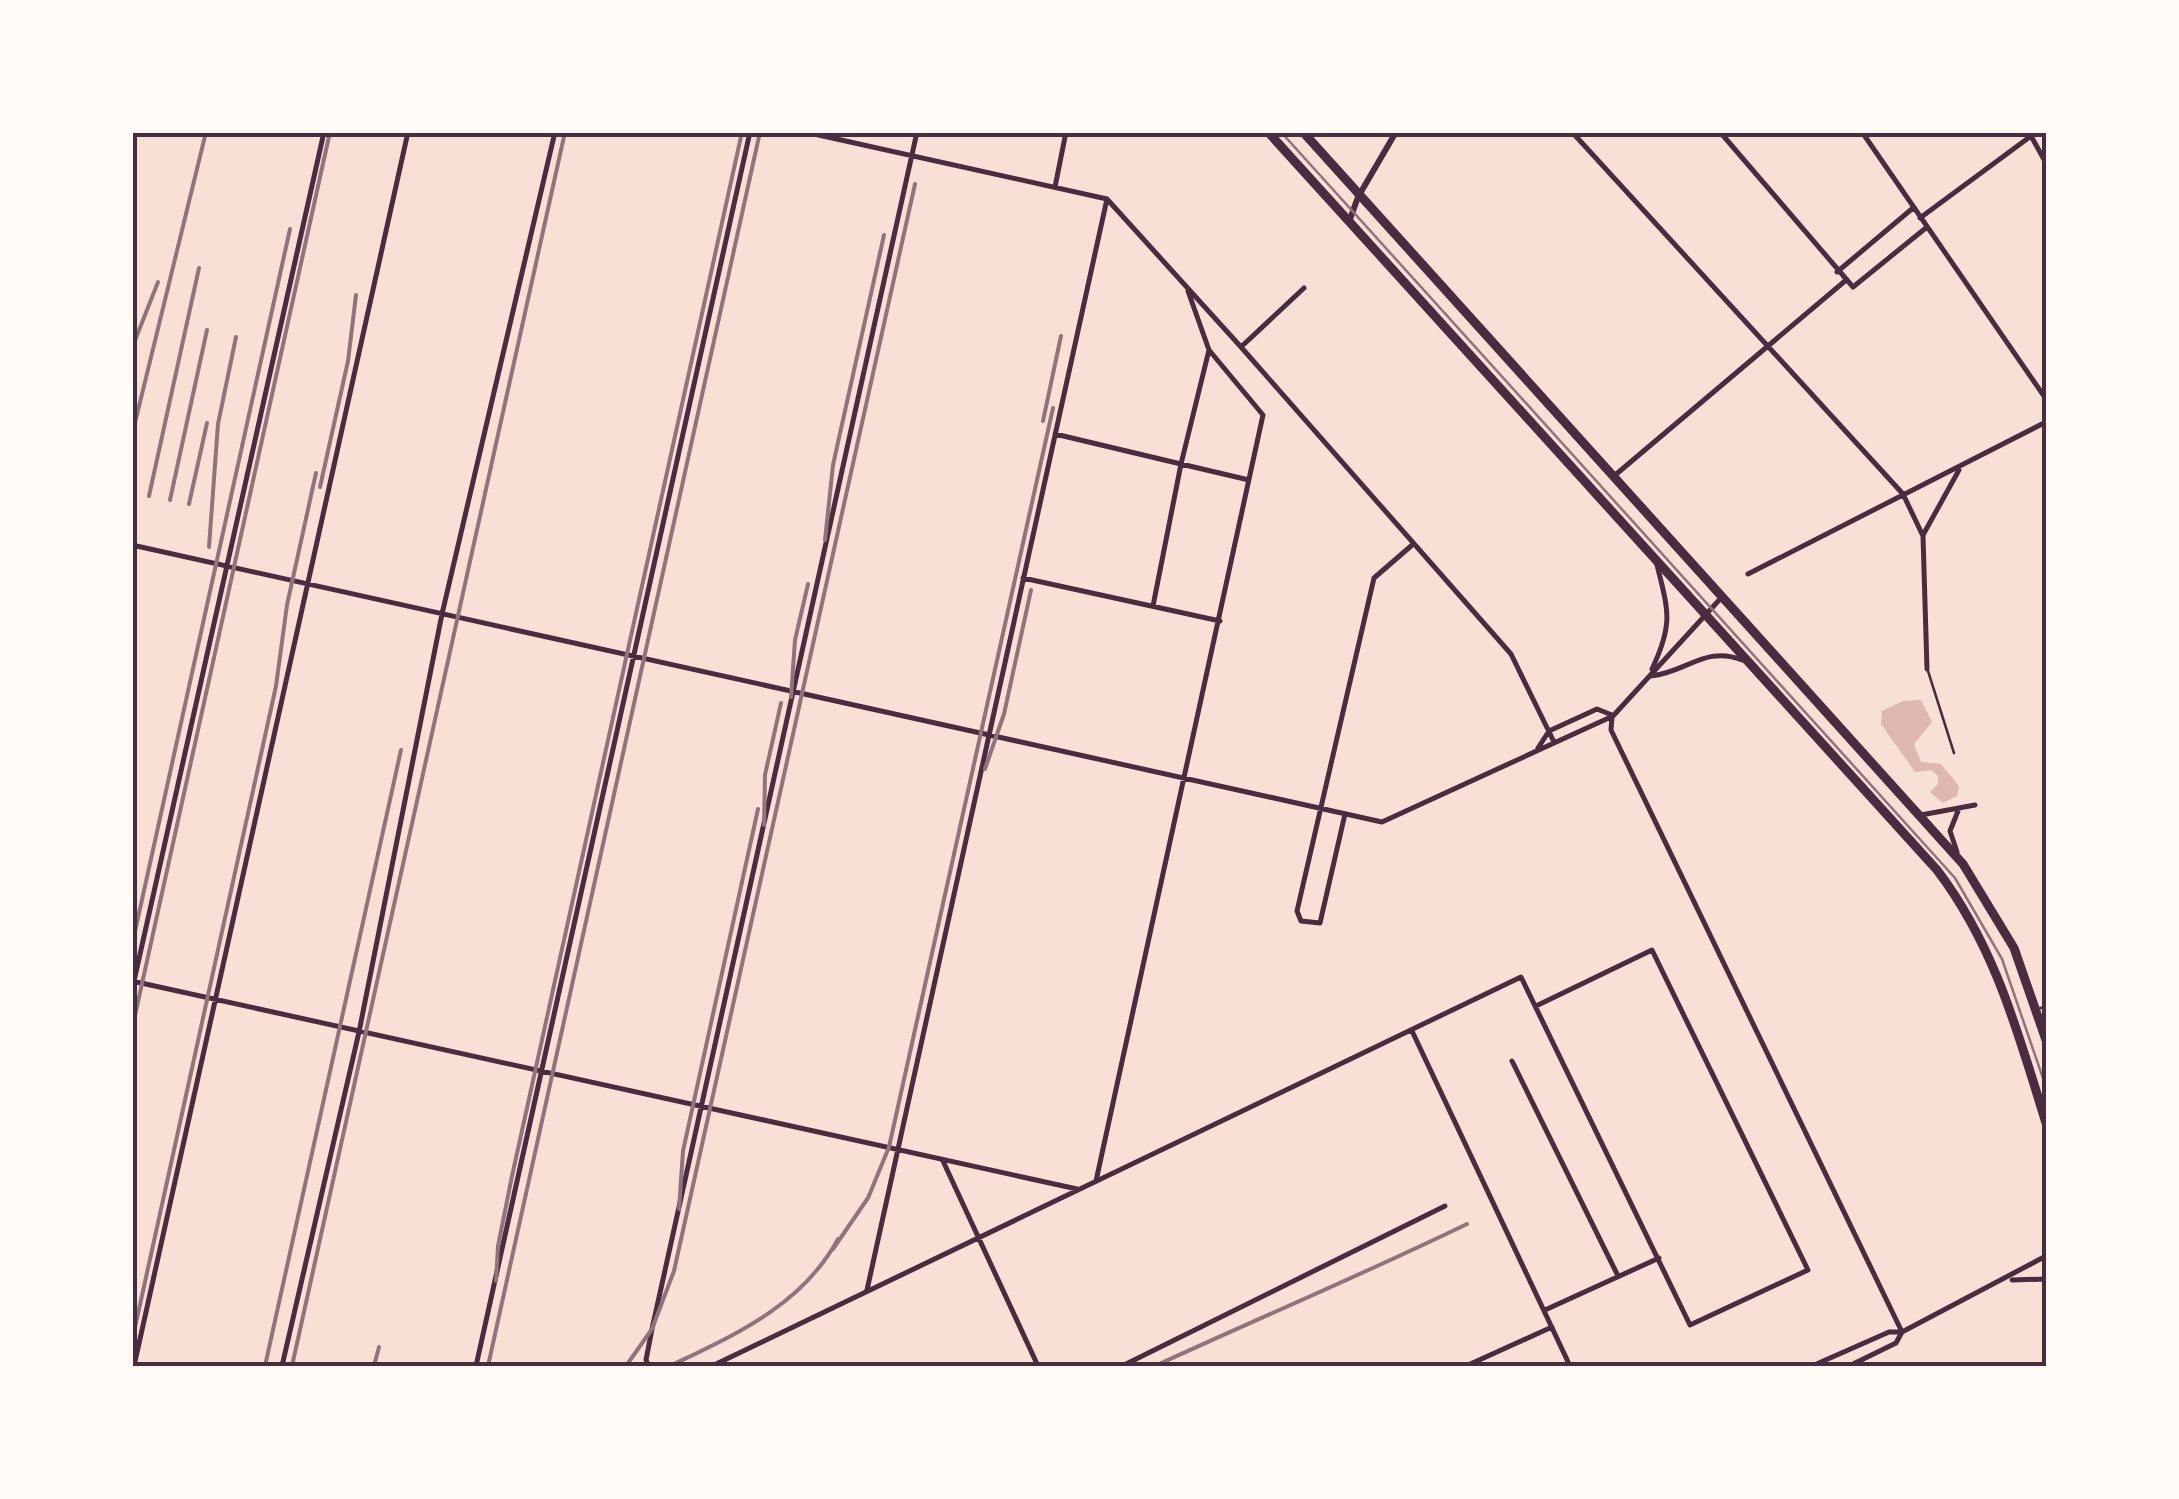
<svg xmlns="http://www.w3.org/2000/svg" width="2179" height="1499" viewBox="0 0 2179 1499" font-family="Rubik,sans-serif">
<style>
.water{fill:#dcb8b0}
.lines{fill:none;stroke-linecap:round;stroke-linejoin:round}
.service{stroke:#4a2c40;stroke-width:2.5}
.minor{stroke:#4a2c40;stroke-width:5}
.tertiary{stroke:#4a2c40;stroke-width:6}
.primary{stroke:#4a2c40;stroke-width:9}
.tram{stroke:#8f747c;stroke-width:2.5}
.rail{stroke:#8f747c;stroke-width:4}
.neatline{fill:none;stroke:#4a2c40;stroke-width:4}
</style>
<rect width="100%" height="100%" fill="#f7e1d7"/>
<path class="water" d="M 1921,700 L 1932,722 L 1914,744 L 1921,762 L 1941,764 L 1959,786 L 1957,796 L 1943,803 L 1930,792 L 1938,784 L 1938,776 L 1931,770 L 1915,772 L 1881,724 L 1882,711 L 1903,701 Z"/>
<g class="lines">
<path class="service" d="M 1928,671 L 1954,753
M 2038,1009 L 2046,1006"/>
<path class="minor" d="M 805,132 L 1107,199 L 1241,347
M 1572,132 L 1903,494 L 1923,536 L 1927,669
M 1720,132 L 1853,287 L 1927,227
M 1862,132 L 2046,399
M 2031,136 L 2046,163
M 1055,187 L 1066,132
M 1920,218 L 2031,136 L 2028,132
M 1837,272 L 1913,208
M 1304,288 L 1241,347 L 1511,654 L 1554,742
M 1055,434 L 1181,464 L 1209,350
M 1614,476 L 1845,281
M 1923,535 L 1959,470
M 132,545 L 1382,822 L 1613,716 L 1721,598
M 1748,574 L 2046,422
M 1023,578 L 1220,621
M 1153,606 L 1181,464 L 1249,480
M 1652,669 C 1673,625 1669,612 1657,565
M 1651,676 C 1685,673 1706,645 1742,660
M 1612,717 L 1611,730 L 1902,1332
M 1538,748 L 1549,731 L 1597,709 L 1612,715
M 1345,814 L 1320,923 L 1301,921 L 1297,911 L 1374,578 L 1411,546
M 1921,815 L 1975,805
M 1957,852 L 1950,831 L 1958,811
M 132,981 L 1077,1189
M 132,990 L 324,132
M 1412,1031 L 1570,1366
M 1512,1061 L 1618,1276
M 943,1161 L 1038,1366
M 1096,1181 L 1263,415 L 1209,350 L 1188,291
M 2012,1280 L 2046,1279
M 867,1290 L 1107,199
M 1545,1310 L 1659,1258
M 134,1366 L 408,132
M 282,1366 L 359,1032 L 442,614 L 555,132
M 476,1366 L 750,132
M 649,1366 L 646,1360 L 652,1329 L 917,132
M 712,1366 L 1521,977 L 1690,1325 L 1808,1270 L 1652,950 L 1536,1006
M 1122,1366 L 1445,1206
M 1466,1366 L 1552,1327
M 1812,1366 L 1889,1332 L 1902,1332 L 2046,1256
M 1849,1366 L 1896,1343 L 1902,1332"/>
<path class="tertiary" d="M 1349,222 L 1358,197 L 1396,132"/>
<path class="primary" d="M 1268,132 L 1937,870 C 1995,946 2018,1033 2046,1123
M 1303,132 L 1963,864 L 2014,948 L 2046,1040"/>
<path class="tram" d="M 1281,132 L 1955,878 L 2002,959 L 2046,1087"/>
<path class="rail" d="M 132,148 L 136,132
M 132,348 L 158,282
M 1043,421 L 1061,336
M 132,435 L 206,132
M 320,487 L 348,361 L 356,295
M 132,492 L 135,480
M 149,496 L 199,268
M 170,500 L 207,330
M 189,504 L 207,423
M 825,540 L 833,465 L 884,235
M 209,547 L 218,424 L 236,337
M 791,697 L 795,640 L 808,584
M 985,769 L 1004,714 L 1031,590
M 764,825 L 765,775 L 781,703
M 132,945 L 290,229
M 132,1029 L 330,132
M 679,1209 L 683,1151 L 758,809
M 833,1249 L 868,1198 L 889,1147 L 1053,408
M 496,1281 L 498,1246 L 512,1176 L 742,132
M 132,1341 L 276,686 L 287,605 L 316,473
M 265,1366 L 401,750
M 292,1366 L 565,132
M 374,1366 L 379,1347
M 488,1366 L 760,132
M 626,1366 L 652,1329 L 674,1271 L 915,184
M 670,1366 C 734,1335 802,1306 838,1239
M 1155,1366 C 1259,1318 1364,1274 1467,1224"/>
</g>
<rect width="2179" height="1499" fill="none" stroke="#fffaf5" stroke-width="270"/>
<rect x="135" y="135" width="1909" height="1229" class="neatline"/>
</svg>
